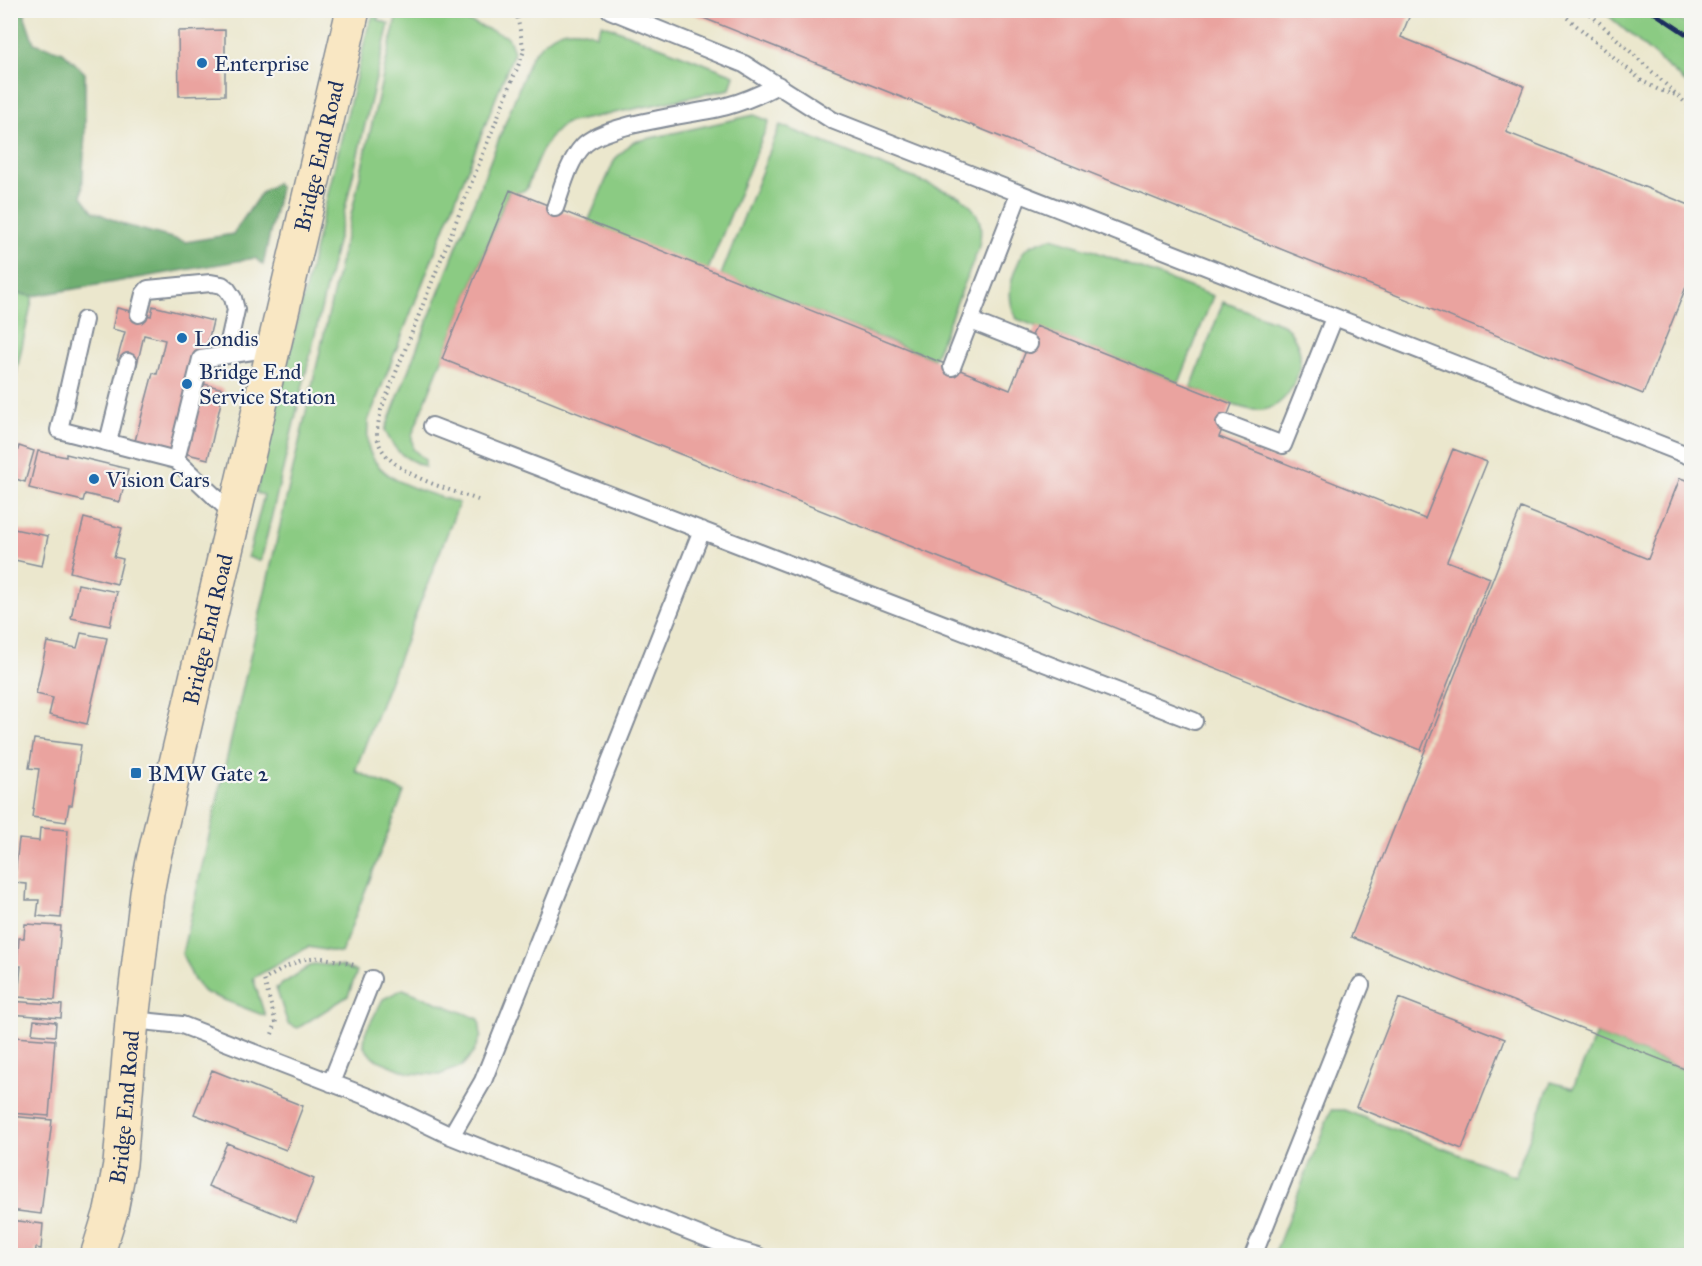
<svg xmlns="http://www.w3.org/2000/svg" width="1702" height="1266" viewBox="0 0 1702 1266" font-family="'IM FELL Great Primer',serif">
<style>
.green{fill:#8bcb83;stroke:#537d70;stroke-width:1.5}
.forest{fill:#70af71;stroke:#466f68;stroke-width:1.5}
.building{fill:#eaa39f}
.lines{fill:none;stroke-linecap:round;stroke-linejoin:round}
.service-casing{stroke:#838b96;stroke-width:20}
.secondary-casing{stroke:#838b96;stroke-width:36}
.path{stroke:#838b96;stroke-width:4;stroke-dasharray:1.5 4.5;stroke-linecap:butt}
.service{stroke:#fff;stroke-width:16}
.secondary{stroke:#f9e7c3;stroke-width:33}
.rail{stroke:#1b2f5e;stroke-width:4.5}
.poi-dot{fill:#1f6fb2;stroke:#f6f6f2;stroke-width:2}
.labels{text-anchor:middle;stroke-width:4.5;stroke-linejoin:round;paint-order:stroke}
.poi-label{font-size:22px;fill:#1b2f5e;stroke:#f6f6f2;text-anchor:start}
.street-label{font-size:22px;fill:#1b2f5e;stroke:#f6f6f2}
</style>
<rect width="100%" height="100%" fill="#f6f6f2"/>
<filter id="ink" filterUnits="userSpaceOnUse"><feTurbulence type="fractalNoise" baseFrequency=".0167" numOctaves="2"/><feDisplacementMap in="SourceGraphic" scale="12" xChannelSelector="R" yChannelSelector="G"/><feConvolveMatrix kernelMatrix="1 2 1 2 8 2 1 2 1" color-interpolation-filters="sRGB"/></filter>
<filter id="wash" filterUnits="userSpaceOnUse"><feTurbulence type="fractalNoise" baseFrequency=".008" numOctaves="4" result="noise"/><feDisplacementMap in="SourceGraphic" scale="24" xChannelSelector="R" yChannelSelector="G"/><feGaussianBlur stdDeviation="1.35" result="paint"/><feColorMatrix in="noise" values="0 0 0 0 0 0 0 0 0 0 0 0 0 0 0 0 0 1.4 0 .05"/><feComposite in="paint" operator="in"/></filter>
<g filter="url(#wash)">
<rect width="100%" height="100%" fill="#ebe7cd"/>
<path class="green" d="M 398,10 L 442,11 L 508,37 L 514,52 L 368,421 C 368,429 367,438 368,445 C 375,483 429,492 459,503 L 355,771 L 404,792 L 341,953 L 308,947 L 253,978 L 265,1016 L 204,992 L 194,980 L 182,954 Z
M 375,11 L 380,13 L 377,19 L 389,24 L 261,561 L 248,557 L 264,495 L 256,493 L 368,28 Z
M 1603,11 L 1666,11 L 1691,27 L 1691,87 Z
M 602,24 L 734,75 L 730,89 L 566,123 C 542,140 536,164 526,190 L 516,193 L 509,191 L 412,435 L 413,449 L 425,460 L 425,467 C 403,457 395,453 385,430 L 531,57 C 550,32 566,23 597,35 Z
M 754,115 L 769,121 L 708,270 L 588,222 L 615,159 L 633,142 Z
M 780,125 L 961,197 C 981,213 984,225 978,250 L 934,359 L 721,275 Z
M 1052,238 L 1091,250 L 1213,296 L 1179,383 L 1017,319 C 1006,300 1009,281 1019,261 C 1021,257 1022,252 1026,249 C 1033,243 1043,241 1052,238 Z
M 11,292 L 33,296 L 14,383 L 11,427 Z
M 1223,302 L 1285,325 C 1290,331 1297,340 1299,349 C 1305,372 1287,407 1262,410 C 1242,412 1210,395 1191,388 Z
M 313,964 L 341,966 L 357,972 L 348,996 L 298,1028 L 288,1024 L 276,988 Z
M 403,989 L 479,1019 L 481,1036 L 473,1053 L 462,1066 L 439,1075 L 409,1073 L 373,1058 L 364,1047 L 365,1033 L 383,999 Z
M 1596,1034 L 1691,1072 L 1691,1255 L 1274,1255 L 1331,1110 L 1344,1110 L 1515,1176 L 1551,1082 L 1573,1088 Z"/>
<path class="forest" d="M 10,11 L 25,11 L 25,17 L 34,43 L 63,52 L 85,73 L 85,131 L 82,196 L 93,211 L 125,225 L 186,242 L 233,234 L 261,193 L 276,183 L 280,188 L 263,265 L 255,258 L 33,296 L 11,292 Z"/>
<g id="blocks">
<path class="building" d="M 1412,10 L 1401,37 L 1524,86 L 1506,132 L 1692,206 L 1692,272 L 1643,394 L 686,11 Z
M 225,30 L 225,95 L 179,96 L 178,31 Z
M 510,190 L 1010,390 L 1036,326 L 1232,404 L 1219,437 L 1425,519 L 1453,449 L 1487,462 L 1447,561 L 1490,578 L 1421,750 L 442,359 Z
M 153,306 L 213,321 L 206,350 L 200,383 L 224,389 L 208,459 L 135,441 L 153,373 L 157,374 L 165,340 L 144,335 L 137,365 L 117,360 L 125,332 L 112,329 L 117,308 L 151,316 Z
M 19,446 L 34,451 L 25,482 L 10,477 Z
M 38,451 L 66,457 L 66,454 L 128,469 L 120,502 L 85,494 L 83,501 L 29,488 Z
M 1680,478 L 1692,482 L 1692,1072 L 1351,937 L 1521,508 L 1648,559 Z
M 84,518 L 122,528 L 114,557 L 123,559 L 117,584 L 70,572 Z
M 14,529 L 48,536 L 42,566 L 10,559 L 10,546 Z
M 78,584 L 117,592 L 110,626 L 71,618 Z
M 81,633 L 107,638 L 87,724 L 49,715 L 53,698 L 36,694 L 47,642 L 77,648 Z
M 34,739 L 81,745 L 72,805 L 69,805 L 66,822 L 32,817 L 39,769 L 29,768 Z
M 40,828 L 68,830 L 61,918 L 37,916 L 39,900 L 26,900 L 27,884 L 14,883 L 19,839 L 39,841 Z
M 25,924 L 61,926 L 55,1000 L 18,997 L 21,966 L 17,966 L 19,938 L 24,938 Z
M 1399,998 L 1505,1039 L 1462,1149 L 1356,1107 Z
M 10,1001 L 62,1005 L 61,1018 L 10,1014 Z
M 34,1020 L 56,1022 L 55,1036 L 32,1034 Z
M 15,1037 L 55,1040 L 49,1116 L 10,1113 L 10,1068 L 12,1068 Z
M 212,1070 L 303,1106 L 286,1150 L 194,1114 Z
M 10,1116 L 52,1120 L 41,1214 L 10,1210 Z
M 227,1143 L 314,1179 L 296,1222 L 208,1186 Z
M 10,1220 L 43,1224 L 41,1249 L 36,1248 L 35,1256 L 10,1256 Z"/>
</g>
</g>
<g filter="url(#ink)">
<use href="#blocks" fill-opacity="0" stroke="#838b96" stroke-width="1.5"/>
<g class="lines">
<defs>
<path id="service" d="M 610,10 L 744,64 L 832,120 L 1692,457
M 555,208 C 562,189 568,162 583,146 C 604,123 694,115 727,106 C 745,101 761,94 778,85
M 139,314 L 144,294 L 148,289 L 211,283 L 222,285 L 227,289 L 233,298 L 236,310 L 226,355
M 84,320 L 59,430 L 176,460 L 233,514
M 971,321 L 1029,344
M 952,367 L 1019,194
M 1225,423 L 1283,445 L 1334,318
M 432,426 L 1194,721
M 108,442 L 128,362
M 176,460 L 201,359 L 273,348
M 132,1020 L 182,1025 L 376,1100 L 451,1136 L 734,1249 L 758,1256
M 331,1083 L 372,979
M 451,1136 L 483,1081 L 702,530
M 1253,1256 L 1361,985"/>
<g id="secondary">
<path id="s1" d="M 97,1256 L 111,1211 L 120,1164 L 132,1020 L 147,893 L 153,861 L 353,10"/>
</g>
</defs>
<use href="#service" class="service-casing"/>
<use href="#secondary" class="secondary-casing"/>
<path class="path" d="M 1558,10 L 1642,81 L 1659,90 L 1676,95
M 1586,10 L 1692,109
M 478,500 C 449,489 377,471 377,433 C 377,426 380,417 381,410 L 524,51 L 516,10
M 272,1034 L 276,1023 L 264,980 C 305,956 308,952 354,965"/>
<use href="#service" class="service"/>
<use href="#secondary" class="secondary"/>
<path class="rail" d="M 1650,10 L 1692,38"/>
</g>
</g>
<g class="poi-dot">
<circle cx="202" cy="63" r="6"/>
<circle cx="182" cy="338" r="6"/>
<circle cx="187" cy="384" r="6"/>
<circle cx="94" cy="479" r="6"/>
<rect x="130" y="767" width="12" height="12" rx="3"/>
</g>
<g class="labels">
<g class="poi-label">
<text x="214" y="71">Enterprise</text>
<text x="194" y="346">Londis</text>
<text x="199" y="379">Bridge End<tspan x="199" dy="25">Service Station</tspan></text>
<text x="106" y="487">Vision Cars</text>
<text x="148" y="781">BMW Gate 2</text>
</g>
<g class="street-label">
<text dy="8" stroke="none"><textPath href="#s1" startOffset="1124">Bridge End Road</textPath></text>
<text dy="8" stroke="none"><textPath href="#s1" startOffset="638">Bridge End Road</textPath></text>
<text dy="8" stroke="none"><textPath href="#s1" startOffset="152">Bridge End Road</textPath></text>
</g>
</g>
<rect width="1702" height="1266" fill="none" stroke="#f6f6f2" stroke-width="36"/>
</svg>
